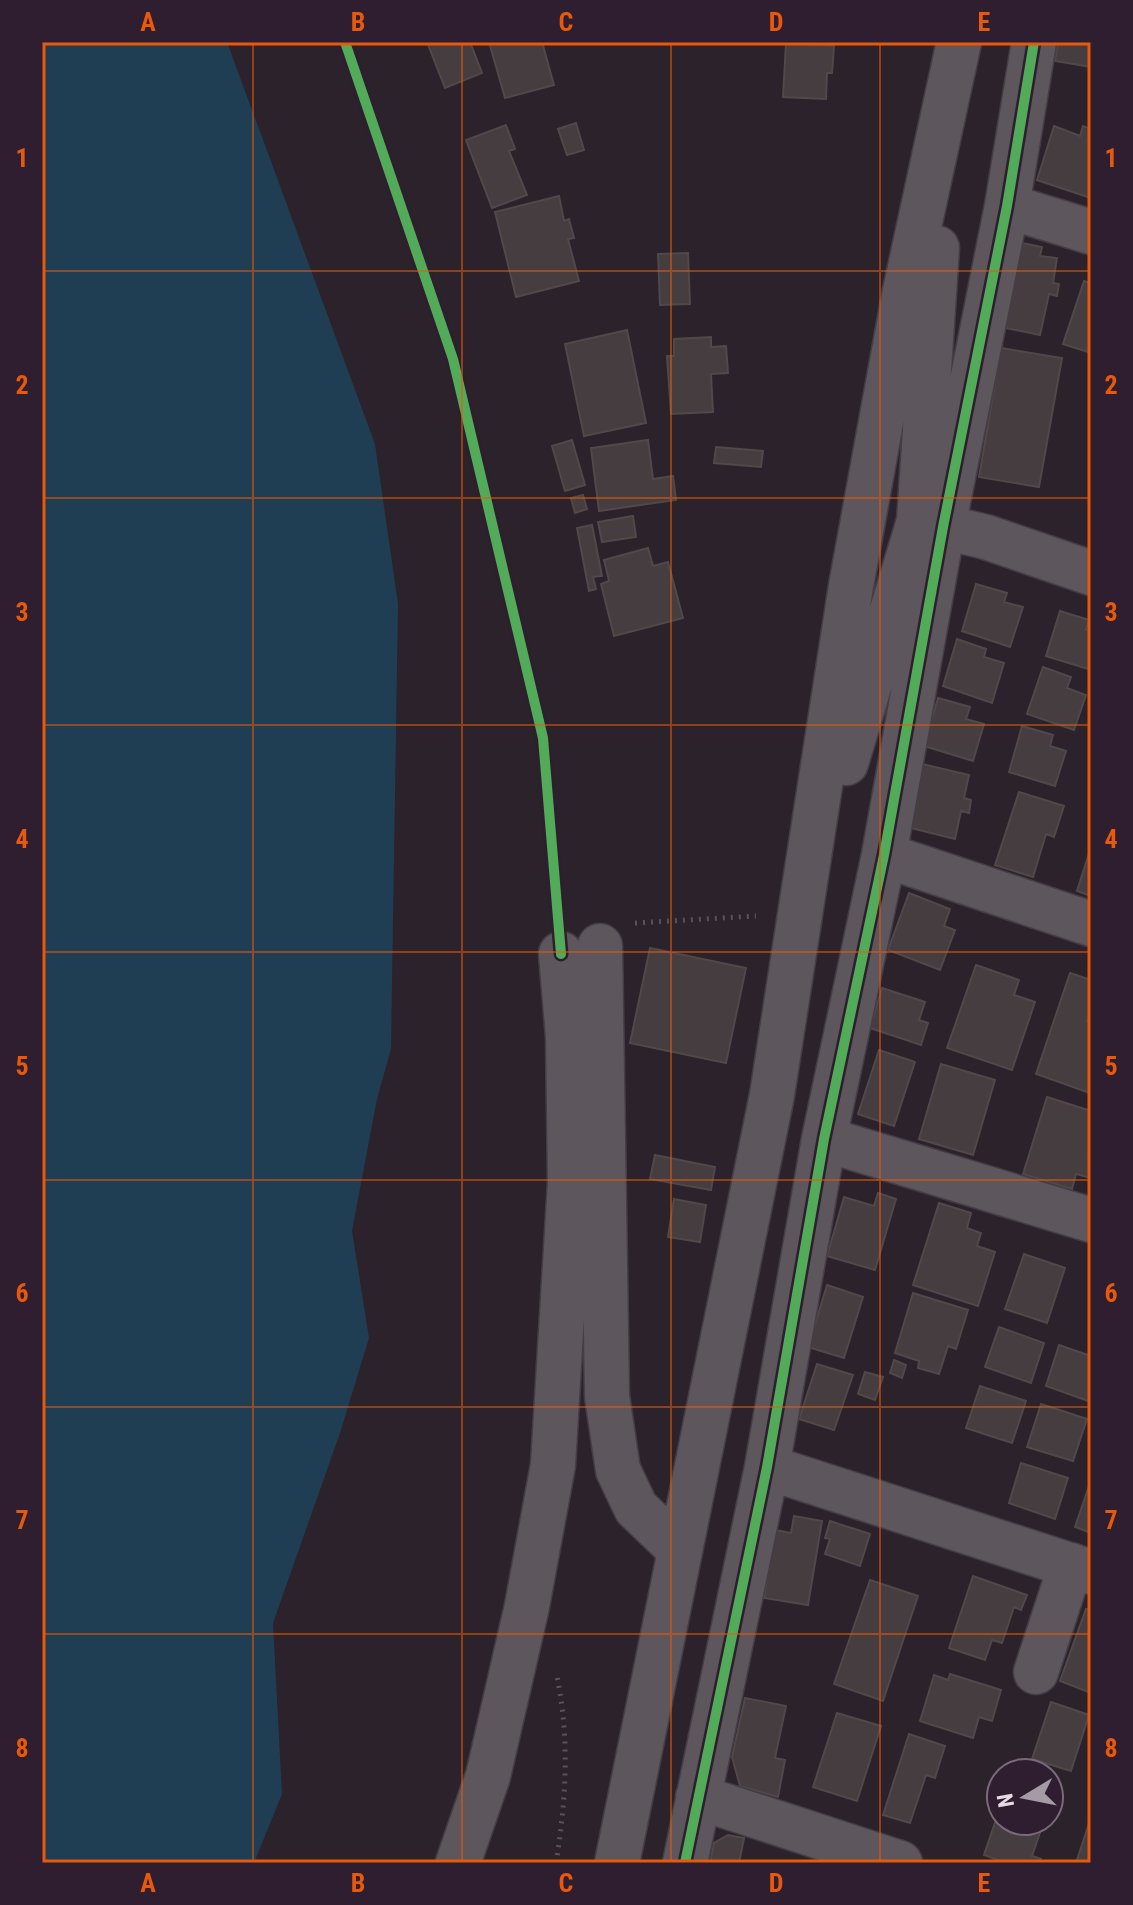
<svg xmlns="http://www.w3.org/2000/svg" width="1133" height="1905" viewBox="0 0 1133 1905" font-family="'Roboto Condensed',sans-serif">
<style>
.water{fill:#1f3e54}
.building{fill:#453d3f;stroke:#504849;stroke-width:2}
.lines{fill:none;stroke-linecap:round;stroke-linejoin:round}
.minor-casing{stroke:#453d45;stroke-width:47}
.path{stroke:#595259;stroke-width:5;stroke-dasharray:2 6;stroke-linecap:butt}
.minor{stroke:#5d565d;stroke-width:44}
.cycleway-casing{stroke:#2f1e2f;stroke-width:15}
.cycleway{stroke:#51ab58;stroke-width:10}
.grid{fill:none;stroke:#e8590c;stroke-width:2;stroke-opacity:0.55}
.neatline{fill:none;stroke:#e8590c;stroke-width:3}
.grid-label{font-size:26px;text-anchor:middle;font-weight:bold;fill:#e8590c}
</style>
<rect width="100%" height="100%" fill="#2b222b"/>
<path class="water" d="M 42,42 L 227,42 L 375,444 L 398,604 L 391,1049 L 377,1099 L 352,1231 L 369,1338 L 340,1433 L 273,1623 L 282,1794 L 254,1863 L 42,1863 Z"/>
<path class="building" d="M 427,42 L 470,42 L 482,73 L 445,88 Z
M 489,42 L 542,42 L 554,85 L 505,98 Z
M 1058,42 L 1091,42 L 1091,67 L 1055,61 Z
M 786,43 L 834,46 L 832,73 L 827,73 L 826,99 L 783,97 Z
M 576,123 L 584,150 L 567,155 L 558,129 Z
M 506,125 L 515,149 L 509,151 L 527,195 L 492,208 L 466,140 Z
M 1054,126 L 1080,136 L 1083,126 L 1091,129 L 1091,198 L 1037,180 Z
M 559,196 L 564,221 L 569,219 L 574,238 L 568,239 L 579,281 L 516,297 L 495,212 Z
M 1017,242 L 1042,247 L 1040,256 L 1057,258 L 1053,283 L 1059,284 L 1057,296 L 1049,294 L 1040,335 L 1001,327 Z
M 688,253 L 690,304 L 660,305 L 658,254 Z
M 1084,281 L 1091,283 L 1091,353 L 1063,344 Z
M 627,330 L 646,423 L 584,436 L 565,344 Z
M 711,337 L 711,347 L 726,346 L 728,373 L 711,374 L 713,412 L 671,414 L 667,356 L 674,356 L 674,339 Z
M 1001,348 L 1062,358 L 1039,487 L 979,477 Z
M 572,440 L 585,485 L 565,491 L 552,446 Z
M 648,440 L 653,479 L 673,476 L 676,500 L 599,511 L 591,448 Z
M 716,447 L 763,451 L 761,467 L 714,463 Z
M 583,495 L 587,509 L 575,513 L 571,498 Z
M 633,516 L 636,537 L 602,542 L 598,522 Z
M 592,525 L 602,576 L 593,577 L 596,589 L 589,591 L 577,528 Z
M 648,548 L 653,566 L 668,562 L 683,618 L 614,636 L 601,584 L 609,581 L 604,560 Z
M 976,584 L 1007,593 L 1004,602 L 1023,607 L 1010,647 L 962,631 Z
M 1060,611 L 1089,620 L 1086,630 L 1091,631 L 1091,670 L 1046,656 Z
M 957,639 L 986,649 L 984,657 L 1004,663 L 992,703 L 943,686 Z
M 1043,667 L 1071,677 L 1067,688 L 1086,695 L 1074,730 L 1027,714 Z
M 938,698 L 970,707 L 966,719 L 984,724 L 973,761 L 924,746 Z
M 1022,726 L 1053,735 L 1050,746 L 1066,751 L 1055,786 L 1009,772 Z
M 922,764 L 969,775 L 964,798 L 971,800 L 969,813 L 961,811 L 955,839 L 907,827 Z
M 1019,792 L 1064,806 L 1054,837 L 1046,834 L 1033,877 L 995,865 Z
M 1091,847 L 1091,896 L 1077,891 Z
M 909,893 L 950,909 L 944,926 L 955,930 L 940,970 L 888,950 Z
M 650,948 L 746,968 L 726,1063 L 630,1043 Z
M 976,965 L 1019,980 L 1014,995 L 1035,1002 L 1012,1070 L 947,1048 Z
M 1070,973 L 1091,980 L 1091,1010 L 1087,1021 L 1091,1023 L 1090,1093 L 1036,1074 Z
M 882,988 L 925,1002 L 919,1020 L 928,1023 L 921,1045 L 870,1028 Z
M 879,1050 L 915,1062 L 894,1126 L 858,1114 Z
M 941,1064 L 995,1080 L 973,1155 L 919,1139 Z
M 1047,1097 L 1091,1111 L 1091,1147 L 1088,1158 L 1091,1159 L 1091,1178 L 1076,1174 L 1072,1189 L 1023,1174 Z
M 655,1155 L 715,1167 L 711,1190 L 650,1179 Z
M 878,1193 L 896,1199 L 875,1270 L 827,1256 L 844,1197 L 874,1206 Z
M 674,1199 L 706,1205 L 700,1242 L 668,1237 Z
M 939,1203 L 971,1213 L 967,1228 L 981,1233 L 977,1246 L 995,1252 L 978,1306 L 913,1285 Z
M 1024,1254 L 1065,1268 L 1047,1323 L 1005,1309 Z
M 827,1285 L 863,1297 L 844,1358 L 808,1347 Z
M 913,1293 L 968,1310 L 956,1349 L 948,1346 L 939,1374 L 918,1368 L 919,1361 L 895,1353 Z
M 999,1327 L 1044,1343 L 1031,1383 L 985,1367 Z
M 1059,1345 L 1091,1356 L 1091,1402 L 1046,1386 Z
M 894,1360 L 906,1365 L 902,1378 L 890,1373 Z
M 817,1364 L 853,1375 L 834,1430 L 799,1419 Z
M 865,1372 L 883,1377 L 875,1400 L 858,1394 Z
M 980,1386 L 1026,1401 L 1012,1443 L 966,1428 Z
M 1041,1404 L 1087,1419 L 1073,1461 L 1027,1447 Z
M 1021,1463 L 1068,1478 L 1055,1519 L 1009,1503 Z
M 1091,1480 L 1091,1533 L 1075,1527 Z
M 794,1516 L 822,1521 L 808,1605 L 764,1598 L 775,1530 L 791,1533 Z
M 830,1521 L 870,1534 L 860,1566 L 825,1554 L 830,1539 L 825,1538 Z
M 973,1576 L 1027,1595 L 1021,1610 L 1014,1607 L 1002,1643 L 992,1640 L 985,1660 L 949,1648 Z
M 870,1580 L 918,1596 L 883,1701 L 834,1684 Z
M 1086,1609 L 1091,1610 L 1091,1693 L 1060,1681 Z
M 950,1674 L 1001,1690 L 992,1721 L 979,1717 L 973,1738 L 920,1721 L 934,1675 L 948,1680 Z
M 745,1698 L 786,1706 L 775,1758 L 785,1760 L 778,1797 L 740,1786 L 732,1757 Z
M 1051,1702 L 1089,1715 L 1071,1771 L 1032,1759 Z
M 837,1713 L 881,1726 L 857,1801 L 813,1787 Z
M 909,1734 L 945,1746 L 935,1778 L 926,1775 L 910,1823 L 883,1815 Z
M 1001,1805 L 1001,1821 L 1044,1821 L 1032,1856 L 1041,1859 L 1040,1863 L 1006,1863 L 984,1855 Z
M 1091,1817 L 1091,1863 L 1076,1863 Z
M 728,1835 L 744,1838 L 739,1863 L 710,1863 L 714,1843 Z"/>
<g class="lines">
<defs>
<path id="minor" d="M 1007,206 L 1091,232
M 919,521 L 986,537 L 1091,573
M 846,763 L 919,521 L 937,248
M 884,855 L 1091,924
M 600,946 L 607,1396 L 618,1470 L 636,1508 L 679,1549
M 824,1139 L 1091,1220
M 767,1467 L 1091,1572
M 1036,1672 L 1071,1565
M 698,1797 L 900,1863
M 458,1863 L 488,1776 L 527,1606 L 553,1465 L 570,1182 L 568,1037 L 561,954
M 617,1863 L 772,1095 L 851,586 L 905,291 L 959,42
M 685,1863 L 767,1467 L 824,1139 L 884,855 L 943,527 L 1007,206 L 1034,42"/>
</defs>
<use href="#minor" class="minor-casing"/>
<path class="path" d="M 635,923 L 756,916
M 556,1863 C 566,1801 570,1739 557,1677"/>
<use href="#minor" class="minor"/>
<defs>
<path id="cycleway" d="M 345,42 L 453,359 L 543,738 L 561,954
M 685,1863 L 767,1467 L 824,1139 L 884,855 L 943,527 L 1007,206 L 1034,42"/>
</defs>
<use href="#cycleway" class="cycleway-casing"/>
<use href="#cycleway" class="cycleway"/>
</g>
<path class="grid" d="M 253,42 L 253,1863M 462,42 L 462,1863M 671,42 L 671,1863M 880,42 L 880,1863M 42,271 L 1091,271M 42,498 L 1091,498M 42,725 L 1091,725M 42,952 L 1091,952M 42,1180 L 1091,1180M 42,1407 L 1091,1407M 42,1634 L 1091,1634"/>
<rect width="1133" height="1905" fill="none" stroke="#2f1e2f" stroke-width="88"/>
<g transform="translate(1025 1797) rotate(260)"><circle r="38" fill="#2f1e2f" stroke="#796a79" stroke-width="2"/>
<path d="M0-6L14 30L0 20L-14 30Z" fill="#a59aa5"/>
<text y="-12" font-size="22" font-weight="bold" text-anchor="middle" fill="#e7dbe7">N</text>
</g>
<rect x="44" y="44" width="1045" height="1817" class="neatline"/>
<g class="grid-label">
<text x="148" y="31">A</text>
<text x="358" y="31">B</text>
<text x="566" y="31">C</text>
<text x="776" y="31">D</text>
<text x="984" y="31">E</text>
<text x="22" y="167">1</text>
<text x="1111" y="167">1</text>
<text x="22" y="394">2</text>
<text x="1111" y="394">2</text>
<text x="22" y="621">3</text>
<text x="1111" y="621">3</text>
<text x="22" y="848">4</text>
<text x="1111" y="848">4</text>
<text x="22" y="1075">5</text>
<text x="1111" y="1075">5</text>
<text x="22" y="1302">6</text>
<text x="1111" y="1302">6</text>
<text x="22" y="1529">7</text>
<text x="1111" y="1529">7</text>
<text x="22" y="1757">8</text>
<text x="1111" y="1757">8</text>
<text x="148" y="1892">A</text>
<text x="358" y="1892">B</text>
<text x="566" y="1892">C</text>
<text x="776" y="1892">D</text>
<text x="984" y="1892">E</text>
</g>
</svg>
